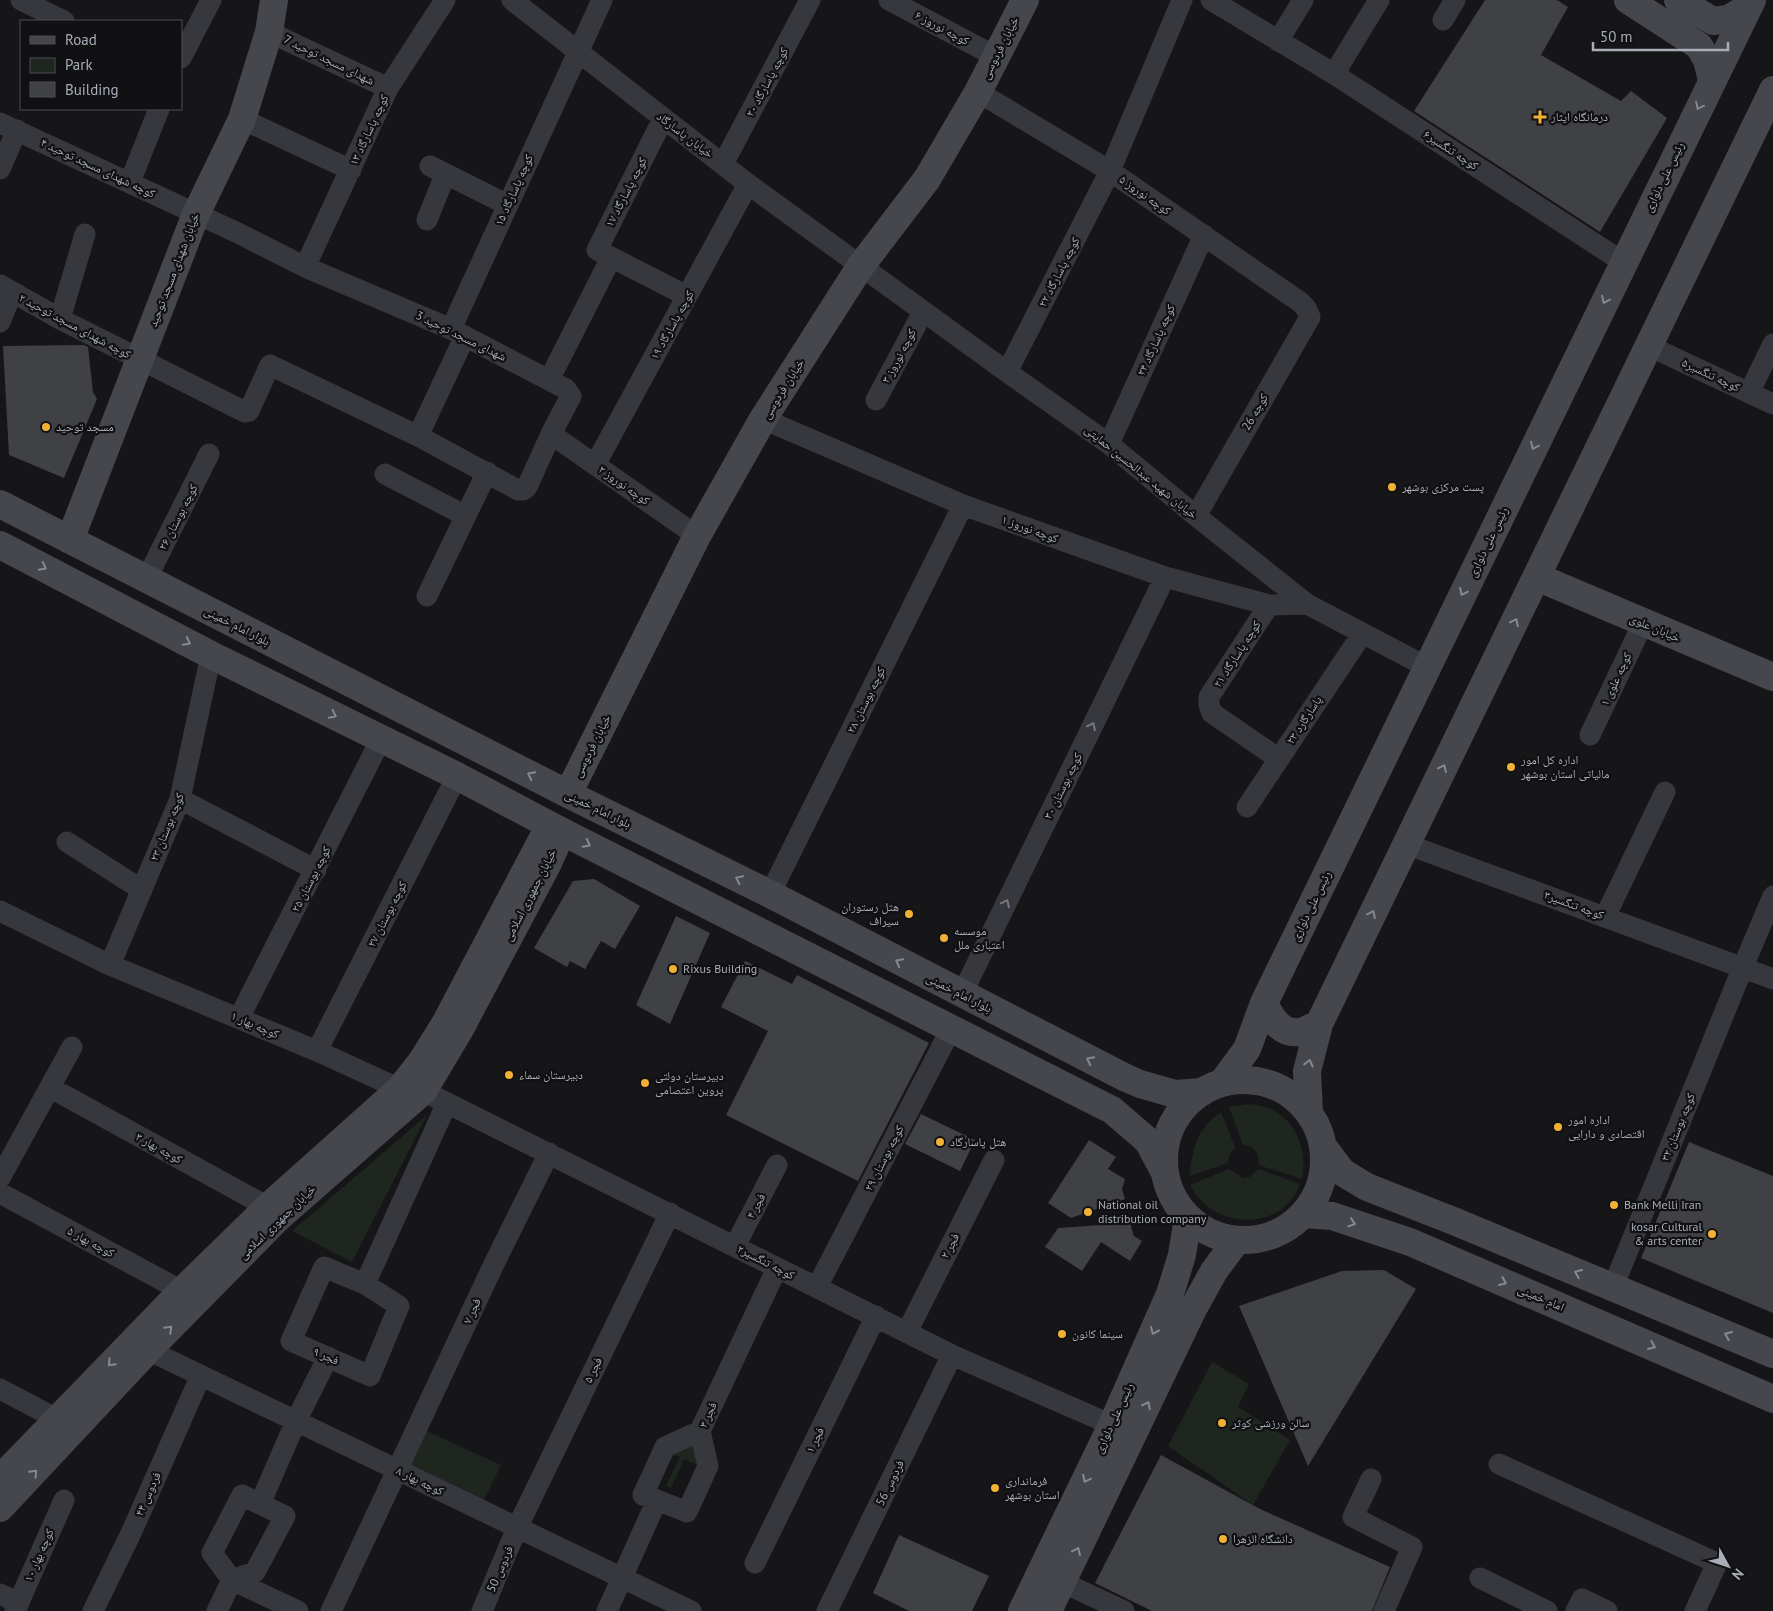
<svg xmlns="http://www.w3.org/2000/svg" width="1773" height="1611" font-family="'PT Sans','Noto Naskh Arabic',sans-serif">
  <rect width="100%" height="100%" fill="#161618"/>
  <path fill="#1e261f" d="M1249,1104C1256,1105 1265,1106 1271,1109C1297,1121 1308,1153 1302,1179L1258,1165C1260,1154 1255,1145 1243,1145L1229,1107Z
    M1221,1112L1235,1147L1229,1155L1228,1163L1189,1176C1194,1146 1195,1131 1221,1112Z
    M427,1115L352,1262L292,1231Z
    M1229,1169L1243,1178L1250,1177L1258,1169L1300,1184C1282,1234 1211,1229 1190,1185Z
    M1212,1362L1249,1384L1238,1407L1290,1440L1253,1505L1168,1446Z
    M422,1429L501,1465L481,1506L404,1470Z
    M692,1444L698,1465L684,1459L671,1488L666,1486L680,1457L668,1453Z"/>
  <path fill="#404145" d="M1485,0H1557L1568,7L1541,55L1621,101L1631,91L1667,118L1600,232L1414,111Z
    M84,345L88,347L93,392L97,399L64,478L9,455L3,346Z
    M594,879L640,906L615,949L601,941L585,969L570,961L567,967L534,948L573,881Z
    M676,916L710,933L670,1024L636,1005Z
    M745,961L792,984L797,975L929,1043L858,1181L726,1115L768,1031L721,1007Z
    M921,1114L975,1140L960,1171L905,1144Z
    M1089,1140L1116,1157L1108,1169L1125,1179L1122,1189L1125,1199L1071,1218L1048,1203Z
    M1689,1142L1773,1176V1313L1641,1258Z
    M1130,1223L1134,1236L1142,1241L1130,1261L1101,1242L1082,1271L1045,1247L1058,1228Z
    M1384,1270L1416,1289L1308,1466L1239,1306L1342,1271Z
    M1161,1455L1260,1509L1390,1567L1372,1611H1152L1095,1583Z
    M899,1535L989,1576L972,1611H909L873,1593Z"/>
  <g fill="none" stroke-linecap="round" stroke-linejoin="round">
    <path stroke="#37383d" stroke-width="21" d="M21,0L64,21
      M512,0L748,184L1007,372L1109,444L1196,516L1307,604L1427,667
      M889,0L995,56
      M1211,0L1334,74L1623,262
      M1443,20L1455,0
      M269,32L388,88
      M1278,41L1303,0
      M181,58L211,0
      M1334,74L1379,0
      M978,92L1110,171L1300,302L1306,308L1310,317L1196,516
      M242,119L351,170
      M663,119L597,250L687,296
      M0,123L238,233L305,267L451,329L566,389L571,396L551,434L527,487L523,490H518L418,436L270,365L249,411L245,412L60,319L0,285
      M723,164L810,0
      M430,166L508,205
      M0,169L17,130
      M130,182L159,109
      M427,220L445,175
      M305,267L388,88L445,0
      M60,319L85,234
      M0,322L12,292
      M451,329L602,0
      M1649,346L1773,404
      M1007,372L1110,171L1182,0
      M549,380L611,258
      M1749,393L1773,344
      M876,400L923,312
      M763,419L963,505L1165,577L1269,605L1307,604
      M551,434L697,536
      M418,436L465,336
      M1109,444L1204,235
      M595,465L748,184
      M385,474L466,516
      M146,580L209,454
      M427,596L487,472
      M1269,605L1209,697V705L1212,713L1279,759
      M1590,735L1643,623
      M180,799L316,870
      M1247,807L1362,634
      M67,842L142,890
      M1406,844L1773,979
      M770,894L963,505
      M0,911L110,965L317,1051L400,1089
      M1605,917L1665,792
      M110,965L180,799L211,655
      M962,994L1165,577
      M239,1018L381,739
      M317,1051L457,776
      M51,1088L268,1207
      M423,1091L952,1355L1112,1425
      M0,1178L72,1047
      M0,1193L182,1291
      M735,1246L777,1165
      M365,1284L399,1306L370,1376L291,1341L324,1267L365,1284L447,1103
      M817,1287L951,1029
      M1613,1287L1743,967L1773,896
      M907,1332L994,1160
      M148,1350L691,1611
      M0,1389L57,1419
      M1499,1464L1717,1563L1695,1611
      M1371,1479L1353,1517L1412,1547L1384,1611
      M657,1500L643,1495L665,1447L700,1431
      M755,1563L876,1316
      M1480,1578L1547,1611
      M232,1580L255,1572L285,1516L260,1504
      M1062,1582L1124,1611
      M0,1594L19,1603
      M15,1611L64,1500
      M93,1611L132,1531L201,1375
      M217,1611L232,1580
      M298,1611L232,1580L212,1553L242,1495L260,1504L296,1421L328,1357
      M331,1611L493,1266L549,1153
      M482,1611L517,1528L670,1213
      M607,1611L657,1500L687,1512L708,1466L700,1431L777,1268
      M827,1611L952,1355
      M1576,1611L1582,1599L1607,1611"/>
    <path stroke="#45474d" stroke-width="28" d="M1628,0L1699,46L1707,60L1712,80
      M1678,0L1713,21L1728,19L1747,8
      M0,504L568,794L770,894L1126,1078L1140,1084L1175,1094L1202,1092
      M70,540L196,214L242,119L269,32L274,0
      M0,545L211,655L457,776L557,829L1098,1103L1112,1110L1148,1141L1165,1173
      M1537,577L1773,677
      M568,794L697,536L763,419L860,267L927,179L978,92L1025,0
      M1264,1003C1271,1018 1281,1035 1300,1032C1306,1031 1313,1026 1319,1024
      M1164 1160a80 80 0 1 1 160 0a80 80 0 1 1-160 0Z
      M1223,1082L1247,1049L1264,1003L1752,0
      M1309,1112L1307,1071L1319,1024L1773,90
      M1324,1148L1342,1172L1367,1187L1456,1222L1773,1354
      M1304,1214L1332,1216L1410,1242L1773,1399
      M0,1479L182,1291L268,1207L400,1089L422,1061L445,1024L544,836L557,829V843L547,865L460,1029L423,1091L279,1217L148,1350L0,1508
      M1022,1611L1112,1425L1170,1294L1182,1255L1188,1218
      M1048,1611L1193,1309L1214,1271L1237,1240"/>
  </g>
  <defs><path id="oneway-chevron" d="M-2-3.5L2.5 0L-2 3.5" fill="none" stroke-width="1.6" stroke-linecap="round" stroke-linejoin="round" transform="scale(1.25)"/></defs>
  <g stroke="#858993">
    <use href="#oneway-chevron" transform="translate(1699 106) rotate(116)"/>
    <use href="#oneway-chevron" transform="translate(1605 300) rotate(116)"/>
    <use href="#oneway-chevron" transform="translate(1534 446) rotate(116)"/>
    <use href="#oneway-chevron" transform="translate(43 567) rotate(27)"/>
    <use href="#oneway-chevron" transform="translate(1463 592) rotate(116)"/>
    <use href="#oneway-chevron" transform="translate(1515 622) rotate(-64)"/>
    <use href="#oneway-chevron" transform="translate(187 642) rotate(27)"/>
    <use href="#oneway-chevron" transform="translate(333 715) rotate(26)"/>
    <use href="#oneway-chevron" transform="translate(1443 768) rotate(-64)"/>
    <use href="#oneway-chevron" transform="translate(531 775) rotate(-153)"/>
    <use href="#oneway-chevron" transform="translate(587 844) rotate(27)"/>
    <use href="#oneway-chevron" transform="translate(739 879) rotate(-154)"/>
    <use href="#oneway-chevron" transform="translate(1372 914) rotate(-64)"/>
    <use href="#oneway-chevron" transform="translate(899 962) rotate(-152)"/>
    <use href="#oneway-chevron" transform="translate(1090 1060) rotate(-153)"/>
    <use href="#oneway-chevron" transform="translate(1309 1063) rotate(-76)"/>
    <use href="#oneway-chevron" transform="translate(1352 1223) rotate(18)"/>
    <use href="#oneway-chevron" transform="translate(1578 1273) rotate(-157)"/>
    <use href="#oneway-chevron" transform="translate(1503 1282) rotate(23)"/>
    <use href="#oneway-chevron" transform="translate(169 1329) rotate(-45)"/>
    <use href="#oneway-chevron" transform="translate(1154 1331) rotate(114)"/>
    <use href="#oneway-chevron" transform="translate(1728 1335) rotate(-157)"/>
    <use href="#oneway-chevron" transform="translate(1652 1346) rotate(23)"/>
    <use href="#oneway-chevron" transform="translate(111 1363) rotate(134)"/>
    <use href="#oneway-chevron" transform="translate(1147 1405) rotate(-64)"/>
    <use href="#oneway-chevron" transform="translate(34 1473) rotate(-47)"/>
    <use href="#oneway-chevron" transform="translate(1086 1479) rotate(116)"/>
    <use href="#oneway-chevron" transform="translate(1077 1551) rotate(-65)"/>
  </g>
  <g stroke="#757881">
    <use href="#oneway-chevron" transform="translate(1092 726) rotate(-64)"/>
    <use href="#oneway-chevron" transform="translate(1006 903) rotate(-64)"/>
  </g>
  <g fill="#f2b134" stroke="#111113" stroke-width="2">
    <path d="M1537.5 109.5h5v5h5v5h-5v5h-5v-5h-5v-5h5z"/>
    <circle cx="46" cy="427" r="5"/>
    <circle cx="1392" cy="487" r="5"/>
    <circle cx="1511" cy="767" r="5"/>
    <circle cx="909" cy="914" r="5"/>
    <circle cx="944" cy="938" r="5"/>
    <circle cx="673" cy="969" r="5"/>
    <circle cx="509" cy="1075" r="5"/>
    <circle cx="645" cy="1083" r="5"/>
    <circle cx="1558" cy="1127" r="5"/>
    <circle cx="940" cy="1142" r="5"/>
    <circle cx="1614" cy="1205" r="5"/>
    <circle cx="1088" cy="1212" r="5"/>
    <circle cx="1712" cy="1234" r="5"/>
    <circle cx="1062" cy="1334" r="5"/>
    <circle cx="1222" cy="1423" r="5"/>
    <circle cx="995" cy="1488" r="5"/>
    <circle cx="1223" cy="1539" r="5"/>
  </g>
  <g text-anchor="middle" stroke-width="4.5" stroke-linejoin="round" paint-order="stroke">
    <g font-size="12" fill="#a8adb8" stroke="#111113">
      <text transform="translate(942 28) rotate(28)" y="4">کوچه نوروز ۶</text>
      <text transform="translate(1000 48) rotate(-63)" y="4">خیابان فردوسی</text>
      <text transform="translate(329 60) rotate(26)" y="4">شهدای مسجد توحید 7</text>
      <text transform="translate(767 82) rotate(-62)" y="4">کوچه پاسارگاد ۲۰</text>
      <text transform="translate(369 130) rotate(-65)" y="4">کوچه پاسارگاد ۱۳</text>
      <text transform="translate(685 135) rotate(37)" y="4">خیابان پاسارگاد</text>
      <text transform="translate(1451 150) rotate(33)" y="4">کوچه تنگسیر۶</text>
      <text transform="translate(98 168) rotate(25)" y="4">کوچه شهدای مسجد توحید ۴</text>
      <text transform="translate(1664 177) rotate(-64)" y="4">رئیس علی دلواری</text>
      <text transform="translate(514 190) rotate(-66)" y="4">کوچه پاسارگاد ۱۵</text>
      <text transform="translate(626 192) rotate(-63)" y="4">کوچه پاسارگاد ۱۷</text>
      <text transform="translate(1145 195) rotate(35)" y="4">کوچه نوروز ۵</text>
      <text transform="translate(174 270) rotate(-69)" y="4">خیابان شهدای مسجد توحید</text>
      <text transform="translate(1059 272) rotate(-63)" y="4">کوچه پاسارگاد ۲۲</text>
      <text transform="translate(672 325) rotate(-61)" y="4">کوچه پاسارگاد ۱۹</text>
      <text transform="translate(75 326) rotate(28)" y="4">کوچه شهدای مسجد توحید ۲</text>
      <text transform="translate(461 336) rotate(26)" y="4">شهدای مسجد توحید 3</text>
      <text transform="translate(1156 340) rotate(-66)" y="4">کوچه پاسارگاد ۲۴</text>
      <text transform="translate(899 356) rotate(-62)" y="4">کوچه نوروز ۳</text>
      <text transform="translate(1711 375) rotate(25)" y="4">کوچه تنگسیر۵</text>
      <text transform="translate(783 389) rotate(-58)" y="4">خیابان فردوسی</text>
      <text transform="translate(1255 412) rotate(-60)" y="4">کوچه 26</text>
      <text transform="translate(1141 472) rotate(39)" y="4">خیابان شهید عبدالحسین حمایتی</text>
      <text transform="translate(624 485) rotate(35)" y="4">کوچه نوروز ۲</text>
      <text transform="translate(178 517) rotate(-63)" y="4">کوچه بوستان ۲۶</text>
      <text transform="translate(1030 529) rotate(20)" y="4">کوچه نوروز ۱</text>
      <text transform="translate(1488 542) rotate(-64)" y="4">رئیس علی دلواری</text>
      <text transform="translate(237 626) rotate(27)" y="4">بلوار امام خمینی</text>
      <text transform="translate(1655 628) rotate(23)" y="4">خیابان علوی</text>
      <text transform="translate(1237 654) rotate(-57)" y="4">کوچه پاسارگاد ۲۱</text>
      <text transform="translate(1616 679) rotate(-65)" y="4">کوچه علوی ۱</text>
      <text transform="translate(866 700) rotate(-64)" y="4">کوچه بوستان ۲۸</text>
      <text transform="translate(1304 720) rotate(-57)" y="4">پاسارگارد ۲۳</text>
      <text transform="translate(592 746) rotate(-63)" y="4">خیابان فردوسی</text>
      <text transform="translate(1063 786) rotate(-64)" y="4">کوچه بوستان ۳۰</text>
      <text transform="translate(598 809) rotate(26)" y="4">بلوار امام خمینی</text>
      <text transform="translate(167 827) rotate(-68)" y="4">کوچه بوستان ۲۳</text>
      <text transform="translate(311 879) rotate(-63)" y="4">کوچه بوستان ۲۵</text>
      <text transform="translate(530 895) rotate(-63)" y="4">خیابان جمهوری اسلامی</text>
      <text transform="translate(1574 905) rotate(20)" y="4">کوچه تنگسیر۳</text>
      <text transform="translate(1311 906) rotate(-64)" y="4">رئیس علی دلواری</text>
      <text transform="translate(387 914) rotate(-63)" y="4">کوچه بوستان ۲۷</text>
      <text transform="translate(959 993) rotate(27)" y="4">بلوار امام خمینی</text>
      <text transform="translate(255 1025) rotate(23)" y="4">کوچه بهار ۱</text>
      <text transform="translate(1678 1127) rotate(-68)" y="4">کوچه بوستان ۳۲</text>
      <text transform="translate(159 1148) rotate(29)" y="4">کوچه بهار ۳</text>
      <text transform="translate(884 1158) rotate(-63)" y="4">کوچه بوستان ۲۹</text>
      <text transform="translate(756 1206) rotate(-62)" y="4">فجر ۴</text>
      <text transform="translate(277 1222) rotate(-44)" y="4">خیابان جمهوری اسلامی</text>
      <text transform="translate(91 1242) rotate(28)" y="4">کوچه بهار ۵</text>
      <text transform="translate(950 1246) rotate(-63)" y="4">فجر ۲</text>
      <text transform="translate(766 1262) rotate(27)" y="4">کوچه تنگسیر۲</text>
      <text transform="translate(1541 1298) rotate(23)" y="4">امام خمینی</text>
      <text transform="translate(472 1311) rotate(-65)" y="4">فجر ۷</text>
      <text transform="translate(326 1356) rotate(23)" y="4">فجر ۹</text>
      <text transform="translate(593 1370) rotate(-64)" y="4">فجر ۵</text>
      <text transform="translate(708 1415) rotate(-67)" y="4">فجر ۳</text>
      <text transform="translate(1114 1418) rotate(-65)" y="4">رئیس علی دلواری</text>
      <text transform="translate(815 1440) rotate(-64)" y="4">فجر ۱</text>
      <text transform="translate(420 1481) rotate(26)" y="4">کوچه بهار ۸</text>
      <text transform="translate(890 1483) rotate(-64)" y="4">فردوس 56</text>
      <text transform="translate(148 1494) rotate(-66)" y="4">فردوس ۴۴</text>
      <text transform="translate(39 1555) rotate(-66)" y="4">کوچه بهار ۱۰</text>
      <text transform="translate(500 1569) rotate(-67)" y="4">فردوس 50</text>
    </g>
    <g font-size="12" fill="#a8adb8" stroke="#111113" text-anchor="start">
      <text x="1551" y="121">درمانگاه ایثار</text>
      <text x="56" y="431">مسجد توحید</text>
      <text x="1402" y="491">پست مرکزی بوشهر</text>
      <text x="1521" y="764">اداره کل امور<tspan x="1521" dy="14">مالیاتی استان بوشهر</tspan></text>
      <text x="899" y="911" text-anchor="end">هتل رستوران<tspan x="899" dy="14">سیراف</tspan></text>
      <text x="954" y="935">موسسه<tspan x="954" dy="14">اعتباری ملل</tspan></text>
      <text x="683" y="973">Rixus Building</text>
      <text x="519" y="1079">دبیرستان سماء</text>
      <text x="655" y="1080">دبیرستان دولتی<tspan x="655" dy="14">پروین اعتصامی</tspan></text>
      <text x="1568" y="1124">اداره امور<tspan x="1568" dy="14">اقتصادی و دارایی</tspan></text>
      <text x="950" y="1146">هتل پاسارگاد</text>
      <text x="1098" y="1209">National oil<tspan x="1098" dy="14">distribution company</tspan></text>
      <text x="1624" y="1209">Bank Melli Iran</text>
      <text x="1702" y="1231" text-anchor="end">kosar Cultural<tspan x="1702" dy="14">&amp; arts center</tspan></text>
      <text x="1072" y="1338">سینما کانون</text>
      <text x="1232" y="1427">سالن ورزشی کوثر</text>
      <text x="1005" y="1485">فرمانداری<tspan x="1005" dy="14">استان بوشهر</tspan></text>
      <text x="1233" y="1543">دانشگاه الزهرا</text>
    </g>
  </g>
  <rect x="20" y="20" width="162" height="90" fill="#111113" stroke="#4d4f55"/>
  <rect x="30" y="36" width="25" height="8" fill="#45474d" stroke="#4d4f55"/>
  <text x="65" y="45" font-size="15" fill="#a8adb8">Road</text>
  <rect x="30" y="58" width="25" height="15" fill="#1e261f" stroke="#4d4f55"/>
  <text x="65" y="70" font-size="15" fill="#a8adb8">Park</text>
  <rect x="30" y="82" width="25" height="15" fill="#404145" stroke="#4d4f55"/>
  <text x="65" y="95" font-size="15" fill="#a8adb8">Building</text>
  <g transform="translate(1728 1566) rotate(130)" stroke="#111113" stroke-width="4" paint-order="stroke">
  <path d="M0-4L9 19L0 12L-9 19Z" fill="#a8adb8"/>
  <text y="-8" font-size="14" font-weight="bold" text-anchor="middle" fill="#a8adb8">N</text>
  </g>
  <path d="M1593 42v8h135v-8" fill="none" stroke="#a8adb8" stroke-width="2.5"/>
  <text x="1600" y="42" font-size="15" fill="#a8adb8" stroke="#111113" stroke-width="4" paint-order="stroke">50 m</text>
</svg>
